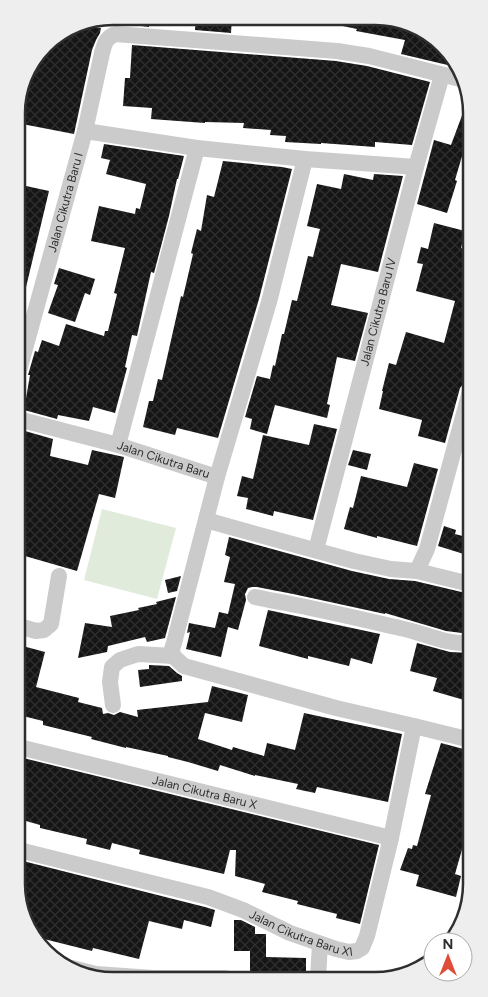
<svg xmlns="http://www.w3.org/2000/svg" width="488" height="997" font-family="Figtree,sans-serif">
  <defs>
    <pattern id="building-cross-hatch" width="8" height="8" patternUnits="userSpaceOnUse" patternTransform="scale(1.25)"><rect width="8" height="8" fill="#151515"/><path d="M0 0l8 8M0 8l8-8" fill="none" stroke="#2f2f2f"/></pattern>
  </defs>
  <rect width="100%" height="100%" fill="#fff"/>
  <path fill="#e1ebdc" d="M102,509L176,528L157,599L84,580Z"/>
  <path fill="url(#building-cross-hatch)" d="M134,16H149V27L133,25Z
    M196,17H232L231,33L195,30Z
    M333,18H394L439,40L456,67L401,54L405,40L356,31L357,29L333,24Z
    M86,26L101,28L100,33L96,40L92,50L74,134L17,123V100L49,40Z
    M132,45L336,61L367,66L430,82L412,145L375,142V147L321,143V144L285,142L286,136L270,135L271,130L243,128L244,123L205,122V123L151,119L152,108L123,106L125,78H130Z
    M467,102H468L469,147L465,146L455,180L457,181L447,213L417,204L434,140L451,145Z
    M104,144L184,156L178,179H177L169,216L154,273L151,272L137,336L132,335L125,367L127,368L115,413L93,407L89,421L58,415L57,419L24,410L30,375H28L35,351L38,352L42,340L59,346L66,324L104,336L105,331H108L117,294L114,293L125,248L91,241L99,206L135,214L136,208L140,209L146,184L106,174L110,160L101,158Z
    M223,161L282,167L292,169L259,299L218,438L177,428L175,435L143,427L149,401H153L158,379L162,380L181,296L183,297L193,254L191,253L197,229L201,231L207,195L214,197Z
    M344,174L373,180L374,174L403,176L378,272L341,264L331,305L368,313L355,361L337,357L327,404L330,405L327,418L275,405L267,434L250,429L252,419L245,417L257,376L270,379L273,365L275,366L282,334H284L292,300L297,301L308,256L313,257L320,229L307,226L317,184L341,189Z
    M17,184L49,191L22,304L18,303Z
    M434,223L465,231L461,248L469,250L470,381L463,384L460,388L445,443L418,436L422,420L379,409L383,391H382L389,363L396,365L406,332L444,343L455,301L416,291L423,264L417,263L421,247L428,249Z
    M59,268L95,279L90,295L85,293L75,322L48,313L58,285L54,284Z
    M314,424L337,429L313,520L274,511L273,516L246,509L248,498L237,496L242,476L253,479L263,435L309,445Z
    M18,429L53,439L50,456L88,465L92,450L124,457L115,498L99,494L77,571L18,554Z
    M353,450L371,454L367,470L348,465Z
    M414,463L438,469L417,546L377,536V538L344,529L350,507L353,508L361,476L407,487Z
    M444,526L456,530L455,534L470,538V544L467,555L438,546Z
    M229,537L352,571L389,579L415,581L470,594L471,633H462L446,631L385,613V614L293,594L257,587H252L248,588L245,594L246,600L238,630L228,627L221,657L186,649L190,632L187,633L189,623L215,628L219,612L228,614L235,584L224,582L230,557L225,555Z
    M181,576L177,591L168,593L165,580Z
    M176,597L165,638L147,642L145,637L108,646L107,652L78,658L85,623L112,627L110,616L139,610L138,608L157,604L156,602Z
    M268,610L380,634L372,664L351,658L349,666L308,656V659L259,646Z
    M417,643L450,652L471,653V702L433,691L437,678L410,671Z
    M19,645L45,652L36,687L79,698L78,702L102,708L103,714L108,713L114,715L120,712L138,717L137,710L208,702L212,686L248,695L242,722L205,713L198,739L232,750L233,747L264,756L267,743L295,750L304,713L402,734L388,802L317,787L315,793L296,789L298,784L255,775V776L220,765L218,771L188,762L168,757V756L126,747V748L91,739L92,737L43,725V721L19,715Z
    M149,665L169,666L177,673L182,676V681L140,687L138,670L149,669Z
    M441,743L471,751V818L455,874L461,876L456,897L416,886L419,875L400,870L408,848L412,849L413,845L417,846L431,795L425,794Z
    M19,757L379,845L360,924L336,918L337,914L297,904L298,901L262,892L265,884L235,876L236,850H230L224,874L139,854L140,850L112,843L110,850L86,844L87,839L40,828V825L19,819Z
    M19,860L205,907L215,910L211,927L184,920L182,929L149,921L139,959L93,948L92,951L36,937L20,910Z
    M234,920H241L255,927V934H266V957L306,958V978H250V951H234Z"/>
  <g fill="none" stroke-linecap="round" stroke-linejoin="round">
    <g stroke="#cbcbcb" stroke-width="16">
      <path d="M85,131L197,148L305,159L416,167"/>
      <path id="s1" d="M18,374L85,131L102,53C105,43 105,39 115,34L337,51L369,56L464,80"/>
      <path id="s2" d="M18,419L118,445L217,477"/>
      <path d="M118,445L197,148"/>
      <path d="M206,520L227,526L354,561L391,569L417,571L470,584"/>
      <path id="s3" d="M316,550L416,167L442,75"/>
      <path d="M417,571L427,549L470,391"/>
      <path d="M255,597C268,600 282,602 296,605C331,612 365,620 400,628C425,633 445,645 471,643"/>
      <path d="M19,626L36,631L44,630L51,624L59,576"/>
      <path d="M173,656L172,649L174,643L217,477L269,302L305,159"/>
      <path d="M173,656L184,666L336,708L414,726L471,740"/>
      <path d="M113,705L110,682L112,667L120,660L138,654L173,656"/>
      <path id="s4" d="M19,747L391,838"/>
      <path id="s5" d="M19,850L208,897L243,910L290,933L336,949L349,952L357,951L362,948L367,936L391,838L414,726"/>
      <path d="M72,968L96,974L153,978H225"/>
      <path d="M318,978L320,944"/>
    </g>
  </g>
  <g text-anchor="middle" stroke-width="5" stroke-linejoin="round" paint-order="stroke">
    <g font-size="12" fill="#2e2e2e" stroke="#fff">
      <text dy="4" stroke="none"><textPath href="#s1" startOffset="178">Jalan Cikutra Baru I</textPath></text>
      <text dy="4" stroke="none"><textPath href="#s3" startOffset="246">Jalan Cikutra Baru IV</textPath></text>
      <text dy="4" stroke="none"><textPath href="#s2" startOffset="151">Jalan Cikutra Baru</textPath></text>
      <text dy="4" stroke="none"><textPath href="#s4" startOffset="191">Jalan Cikutra Baru X</textPath></text>
      <text dy="4" stroke="none"><textPath href="#s5" startOffset="295">Jalan Cikutra Baru XI</textPath></text>
    </g>
  </g>
  <path d="M0 0H488V997H0ZM113 25H375A88 88 0 0 1 463 113V884A88 88 0 0 1 375 972H113A88 88 0 0 1 25 884V113A88 88 0 0 1 113 25Z" fill="#eee" fill-rule="evenodd"/>
  <path fill="none" stroke="#2e2e2e" stroke-width="2.5" d="M113 25H375A88 88 0 0 1 463 113V884A88 88 0 0 1 375 972H113A88 88 0 0 1 25 884V113A88 88 0 0 1 113 25Z"/>
  <g transform="translate(448 957)"><circle r="24" fill="#ffffff" stroke="#ababab"/>
  <path d="M0-4L9 19L0 12L-9 19Z" fill="#dd4d38"/>
  <text y="-8" font-size="14" font-weight="bold" text-anchor="middle" fill="#2e2e2e">N</text>
  </g>
</svg>
